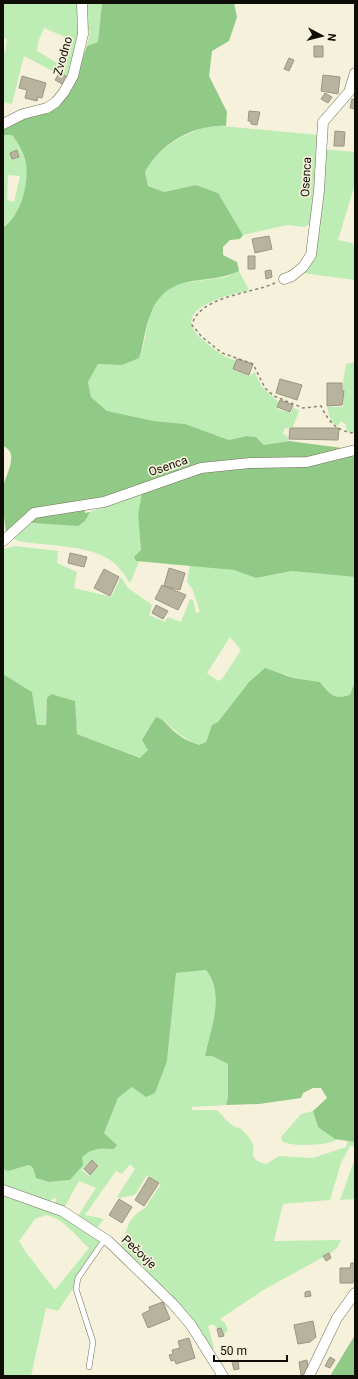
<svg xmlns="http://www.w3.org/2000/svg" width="358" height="1379" font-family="Roboto,sans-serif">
  <rect width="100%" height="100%" fill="#f5f1da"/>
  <path fill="#bdedb5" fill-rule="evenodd" d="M3,3H79L80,32L68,79L24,56L12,104L3,102V52H5L7,39L3,38ZM44,28L70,39L61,65L37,51L38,42Z
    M83,3H102L98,42L87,46L90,31L85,28Z
    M211,125L319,135L314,221L305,227L287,225L243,235L218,193L196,185L164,192L148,186L145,172C159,146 184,134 211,125Z
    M3,135H12C18,142 24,153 26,163C30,184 21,215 3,228ZM8,175L20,176L14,202L7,200Z
    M322,149L355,152V184L338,240L355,244V280L302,273L304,271Z
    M239,271L249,290C227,296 166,309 203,340C213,349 224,358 237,361L233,370L251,376L254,371L262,387L279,402L277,409L291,413L293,407L299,411L293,427L284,429L283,434L287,436L289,441L264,445L256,437L247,436L229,440L185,424L154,421L106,411L91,397L88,382L98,364L122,365L143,347L150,314L161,295L177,284L226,277Z
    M355,362V433L346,431V424L340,421L338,426L331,422L327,407H343V383L346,364Z
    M142,492L138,515L141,551L136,561L139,562L130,583C124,574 119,566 110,560C89,546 56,546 32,543C26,542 17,542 12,537L23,524L85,521L90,512Z
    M16,546L58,551L57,563L77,572L74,588L111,597L121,577L128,588L152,605L149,615L165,622L168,617L181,622L190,599L193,600L196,613L200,612L193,590L187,582L190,565L234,570L257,578L292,571L355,577V681L350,695C332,700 330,694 320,682L293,678L285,674L249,682L208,735L206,742L199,745C184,739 175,732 164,720L148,750L141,758L77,734L74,701L51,694L47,698L46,725H37L32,692L3,674V549ZM230,637L241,650L222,679L218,681L207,673Z
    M206,970C224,996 212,1027 205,1056H212L228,1064V1097L226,1105L192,1107V1110H217C223,1116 231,1128 240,1128C244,1132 248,1136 251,1140C258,1153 245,1158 266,1164L279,1156L313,1158L346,1147L348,1141L355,1142V1147L350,1146L341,1163L330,1200L283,1204L274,1241L341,1240L337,1248L329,1254L265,1289L220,1319L225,1323L228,1330L222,1337L214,1324L208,1326L214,1348L209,1349L168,1290L152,1279L121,1248V1244L130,1221L137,1213L145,1208L161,1184L147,1175L135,1195L119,1198L117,1197L135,1169L130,1164L122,1174L116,1171L85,1215L104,1219L96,1229L78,1216L96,1188L79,1181L64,1208L54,1204L57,1199L54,1198L49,1202L3,1188V1169L8,1171L29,1165L33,1168L36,1178L49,1182L70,1180L82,1165V1157L89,1150L117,1145L104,1133L118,1098L132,1087L146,1097L167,1061L176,973ZM92,1160L99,1166L89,1176L82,1170Z
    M313,1111L318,1127L338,1139C330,1146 290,1147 282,1141L281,1137L301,1114Z
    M355,1158V1199L340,1200Z
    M3,1193L44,1206L101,1240L74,1287L58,1311L46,1308L31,1376H3ZM46,1215C63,1218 76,1236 89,1248L55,1290L25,1251L19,1241L35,1219Z"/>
  <path fill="#90ca86" d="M102,3H234L237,17L229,41L212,51L209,76L227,112L226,126C194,124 160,144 145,172L148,186L164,192L196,185L218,193L243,235L240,239L230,240L223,247V255L237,262L239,271C204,287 169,270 151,313C145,327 144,343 139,358L122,365L98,364L88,382L91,397L107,411L154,421L185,424L229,440L247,436L256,437L264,445L289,441L350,449L355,452V577L292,571L256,578L234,570L136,561L134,557L141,550L138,515L142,492L84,508L85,513L90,512L85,521L78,526L17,522L6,532C4,517 2,503 3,488C4,477 21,453 3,446V228C21,215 29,184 26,163C24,153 18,142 12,135H3V126L24,115L50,111L60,106L67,96L73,83L80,57H83L87,46L98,42Z
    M265,668L293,678L320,682C330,694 332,700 350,695L355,681V1142L335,1139L318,1127L313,1111L327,1098L321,1088H313L303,1093L301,1098L259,1104L226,1105L228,1097V1064L212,1056H205C211,1028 225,995 206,970L176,973L167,1061L155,1093L146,1097L132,1087L118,1098L104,1133L117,1145L114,1149C101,1148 92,1148 82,1157L83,1165L70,1180L49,1182L36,1178L33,1168L29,1165L8,1171L3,1169V674L32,692L37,725H46L47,698L51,694L75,701L77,734L140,758L148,750L142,740L156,717C166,720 168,727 176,733C183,739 191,742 199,745L206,742L212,725L218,722L249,682Z
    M355,1335V1376H330Z"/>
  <path fill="#b7b39d" stroke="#9a9681" d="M314,46H323V57H314Z
    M289,58L294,60L289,71L284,69Z
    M59,73L68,77L64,85L55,80Z
    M323,75L340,77L338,94L321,91Z
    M22,76L46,83L42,98L38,97L37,101L25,98L27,90L19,88Z
    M325,93L332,97L328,103L321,99Z
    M352,99L355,100V109L350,108Z
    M249,111L260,112L257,125L251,124V121H248Z
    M335,131L345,132L344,146H334Z
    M17,150L19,157L12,159L10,153Z
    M269,236L272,249L255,253L252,239Z
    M248,256H255V269H248Z
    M271,270L272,277L266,279L265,271Z
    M237,359L253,364L249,375L233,369Z
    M280,379L302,385L297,400L276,393Z
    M327,383H342V391H344L342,405L327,406Z
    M280,400L293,405L290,412L277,407Z
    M290,428H339L338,440L289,439Z
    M70,553L87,557L84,567L68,563Z
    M169,568L185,573L180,590L164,586Z
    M104,569L119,577L110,596L94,588Z
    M162,585L186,595L178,610L155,599Z
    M156,605L168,611L163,619L152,613Z
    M92,1160L98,1166L90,1175L84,1169Z
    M149,1177L159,1183L144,1206L135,1200Z
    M119,1199L132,1207L122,1223L109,1215Z
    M329,1253L331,1258L326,1261L323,1256Z
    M351,1263H355V1281H353V1283H340V1268H350Z
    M310,1291L311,1296L305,1297V1292Z
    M163,1302L170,1319L148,1328L142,1314L150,1310L149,1307Z
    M313,1321L316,1337L310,1342L298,1344L294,1325Z
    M221,1328L224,1336L219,1337L217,1329Z
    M189,1338L195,1358L176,1364L175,1360L171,1361L169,1355L173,1354L172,1350L180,1348L178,1341Z
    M330,1357L335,1360L330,1368L325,1366Z
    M238,1360L239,1369L234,1370L232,1362Z
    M307,1360L309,1374L301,1375L299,1362Z"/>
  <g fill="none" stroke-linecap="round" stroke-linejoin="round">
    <defs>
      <path id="service" d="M89,1367L93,1342L76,1289L78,1278L105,1239"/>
      <path id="minor" d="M3,124L23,114L47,108L56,102L64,92L73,76L83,34L82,3
        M284,279L292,276L303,267L311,255L319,191L323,122L349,92L355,73
        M3,541L34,513L104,502L201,468L250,463L307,462L355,450
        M3,1190L62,1211L108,1241L173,1304L191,1325L223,1376
        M309,1376L337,1318L355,1293"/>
    </defs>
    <use href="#service" stroke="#736f5b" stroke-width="6"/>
    <use href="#minor" stroke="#736f5b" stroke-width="11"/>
    <path stroke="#868475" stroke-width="1.5" stroke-dasharray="3 3" stroke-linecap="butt" d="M275,283C251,294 199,296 192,325L202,337L222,353L253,364L265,388L274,396L303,408L321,406C328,421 337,432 355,433"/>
    <use href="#service" stroke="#fff" stroke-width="5"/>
    <use href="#minor" stroke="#fff" stroke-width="10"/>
  </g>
  <g text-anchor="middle" stroke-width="3.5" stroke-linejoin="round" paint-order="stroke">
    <g font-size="12" fill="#0e0d06" stroke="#f5f1da">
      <text transform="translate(63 56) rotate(-74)" y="4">Zvodno</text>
      <text transform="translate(306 177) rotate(-87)" y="4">Osenca</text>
      <text transform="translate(168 466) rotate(-19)" y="4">Osenca</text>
      <text transform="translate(139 1252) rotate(43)" y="4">Pečovje</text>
    </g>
  </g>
  <rect width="358" height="1379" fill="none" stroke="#0e0d06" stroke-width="8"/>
  <g transform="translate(322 36) rotate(97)" stroke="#f5f1da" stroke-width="3" paint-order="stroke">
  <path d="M0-3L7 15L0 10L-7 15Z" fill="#0e0d06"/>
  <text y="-6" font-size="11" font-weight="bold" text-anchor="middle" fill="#0e0d06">N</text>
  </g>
  <path d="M214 1355v6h73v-6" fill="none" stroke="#0e0d06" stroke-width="2"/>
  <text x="220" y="1355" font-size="12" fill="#0e0d06" stroke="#f5f1da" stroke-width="3" paint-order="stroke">50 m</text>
</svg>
